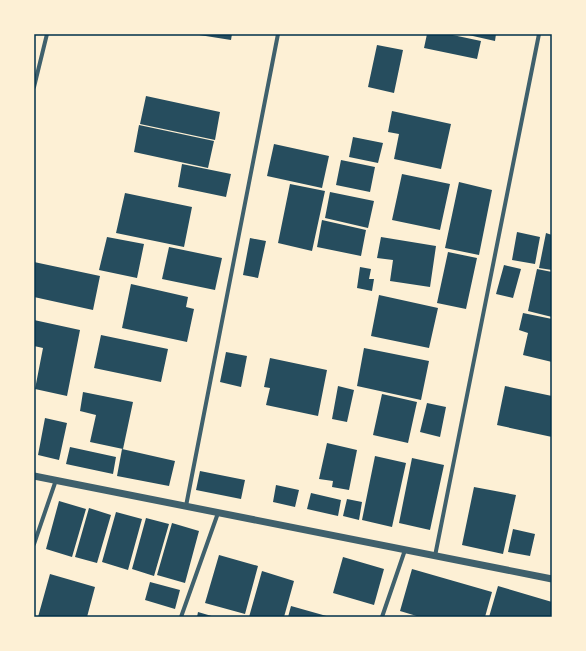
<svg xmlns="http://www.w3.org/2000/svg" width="586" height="651" font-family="Bitter,serif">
  <rect width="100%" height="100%" fill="#fdf0d5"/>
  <path fill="#264d5e" d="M193,34H232L231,40Z
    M427,34H448L481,41L477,59L424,48Z
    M464,34H496L495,41Z
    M377,45L403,50L394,93L368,87Z
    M146,96L220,112L215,140L140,124Z
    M392,111L451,124L441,169L394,159L399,134L388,132Z
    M139,125L214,141L208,168L134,152Z
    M353,137L383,143L378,163L349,157Z
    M274,144L329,156L322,188L267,176Z
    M341,160L375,167L370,192L336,185Z
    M182,164L231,174L226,197L178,187Z
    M402,174L450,184L440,230L392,220Z
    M459,182L492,190L479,255L445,248Z
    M290,184L325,191L312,251L278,243Z
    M330,192L374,201L368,228L325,218Z
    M125,193L192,207L184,247L116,233Z
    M322,220L366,230L361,256L317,247Z
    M517,232L540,237L535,264L512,260Z
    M546,233L552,235V270L539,268Z
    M107,237L144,244L137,278L99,270Z
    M381,237L436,246L430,287L390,281L393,260L377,258Z
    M250,238L266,241L258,278L243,275Z
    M169,247L222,258L215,290L162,279Z
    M448,252L477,258L466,309L437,303Z
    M34,262L100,276L93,310L34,297Z
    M504,265L521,269L513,298L496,294Z
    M360,267L371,269L369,279H374L372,291L357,288Z
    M537,269L552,272V317L528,311Z
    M131,284L188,297L186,307L194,309L187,342L122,328Z
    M379,295L438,308L429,348L371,336Z
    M523,313L552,319V362L523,355L528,333L519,330Z
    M34,320L80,330L67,396L35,389L43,348L34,346Z
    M101,335L168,349L161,382L94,368Z
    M364,348L429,361L421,400L357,386Z
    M226,352L247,356L241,387L220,382Z
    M270,358L327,370L318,416L266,405L270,388L264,387Z
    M338,386L354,390L347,422L332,419Z
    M505,386L552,396V437L497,425Z
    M83,392L133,402L123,449L90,442L96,415L80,411Z
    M382,394L417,402L408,443L373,435Z
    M427,403L446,407L440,437L420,432Z
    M45,418L67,423L59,460L38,455Z
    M327,443L357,450L349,490L332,487L333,481L319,479Z
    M70,447L116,457L113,474L66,464Z
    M122,449L175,461L169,486L117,476Z
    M375,456L406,463L392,527L362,520Z
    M412,458L444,465L430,530L399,523Z
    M200,471L245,480L241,499L196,490Z
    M276,485L299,490L295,507L273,502Z
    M474,487L516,495L503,554L462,545Z
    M311,493L341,500L338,516L307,509Z
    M347,499L362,502L359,520L343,516Z
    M59,501L86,509L72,557L46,549Z
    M89,508L111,515L97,563L75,557Z
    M116,512L142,519L128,570L102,562Z
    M146,518L169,524L154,576L132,569Z
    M172,523L199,531L185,583L157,575Z
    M513,529L535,534L530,556L508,552Z
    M219,555L258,566L245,614L205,603Z
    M343,557L384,569L374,605L333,593Z
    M412,569L492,592L485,617H420L400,611Z
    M262,571L294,581L284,617H249Z
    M50,574L95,587L87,617H38Z
    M150,582L180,590L175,609L145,600Z
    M498,586L552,602V617H489Z
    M291,606L330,617H288Z
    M198,612L215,617H197Z"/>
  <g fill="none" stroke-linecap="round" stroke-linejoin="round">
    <path stroke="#3f606c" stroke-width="4" d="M34,87L47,34
      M186,506L278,34
      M34,544L56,480
      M435,556L539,34
      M181,617L218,513
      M382,617L405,550"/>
    <path stroke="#3f606c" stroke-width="7" d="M34,476L552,579"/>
  </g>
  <rect width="586" height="651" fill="none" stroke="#fdf0d5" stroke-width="70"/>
  <rect x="35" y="35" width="516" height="581" fill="none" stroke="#003049" stroke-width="1.5"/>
</svg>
